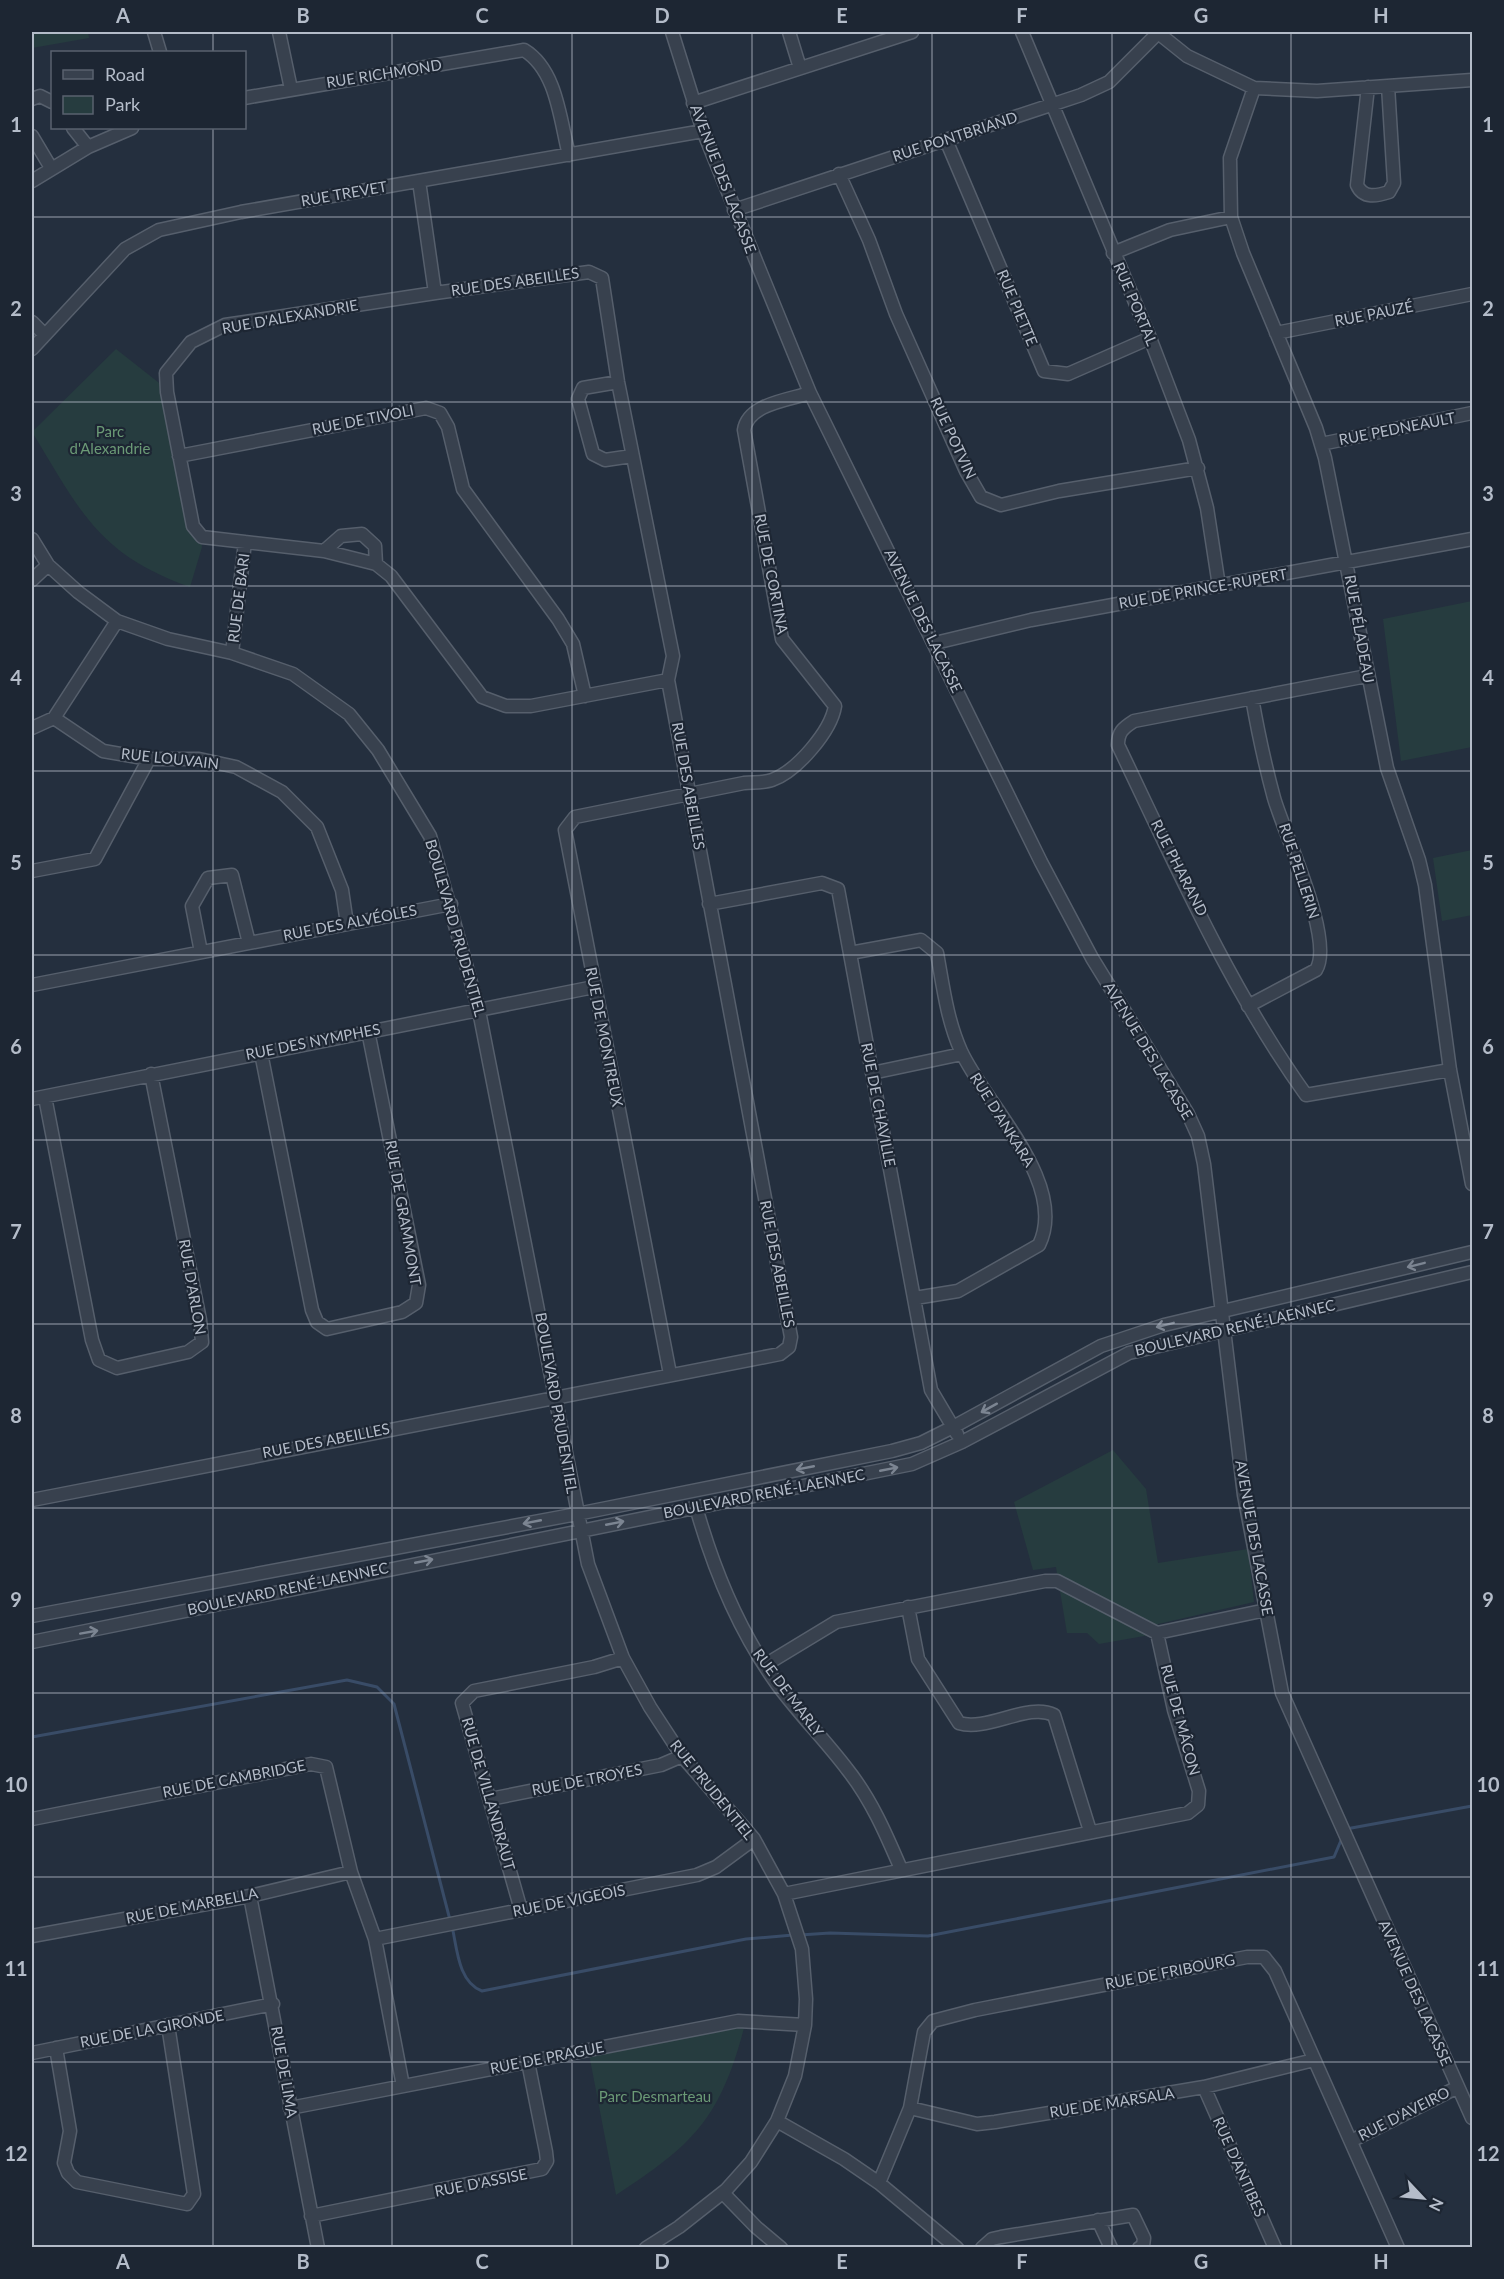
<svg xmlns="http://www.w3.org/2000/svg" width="1504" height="2279" font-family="Lato,sans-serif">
  <rect width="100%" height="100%" fill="#242f3e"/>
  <path fill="#263c3f" d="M32,32H88L89,38L32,48Z
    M116,349L163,386L201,540L202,547L190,587C97,554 80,510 32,432Z
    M1472,601V747L1401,761L1383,619Z
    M1472,850V915L1442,921L1433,858Z
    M1113,1450L1146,1489L1158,1563L1248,1549L1254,1602L1158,1624L1150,1635L1099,1644L1087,1633H1067L1056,1567L1033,1570L1014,1502Z
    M744,2028C720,2119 693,2145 616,2195L589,2054L706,2031Z"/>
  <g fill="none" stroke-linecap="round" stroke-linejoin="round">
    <path stroke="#394c67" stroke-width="3" d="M32,1737L347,1680L377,1687L394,1704L450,1920
      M1346,1829L1472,1806
      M452,1926C457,1948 458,1982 482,1991L746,1939L793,1935
      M800,1935L830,1933L928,1936L1334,1857L1342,1838"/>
    <defs>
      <path id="minor" d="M154,32L160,52
        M279,32L291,89
        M672,32L703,131L810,393L1041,862L1092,958L1188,1114L1198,1136L1204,1164L1244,1495L1282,1693L1472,2118
        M789,32L800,68
        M1022,32L1150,338L1189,440L1207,508L1219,586
        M1157,32L1187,56L1254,88L1317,91L1472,80
        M1368,87L1357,185C1363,199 1377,196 1389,192L1394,183L1388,86
        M1254,88L1230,158L1231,217L1243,253L1316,428L1325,458L1387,768L1419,860L1425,885L1450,1070L1472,1184
        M244,98L524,50C557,70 560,120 569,155
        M32,99L40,96L52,102
        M693,103L912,32
        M73,128L88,147
        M32,136L51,168
        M946,140L1044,371L1068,374L1150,338
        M839,174L869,240L896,314L966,471L981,497L1001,505L1059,491L1198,468
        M32,181L88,147L132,128
        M734,210L1081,95L1109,82L1158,33
        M1113,253L1170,230L1231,217
        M435,293L225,325L191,342L166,373L167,392L193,526L202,537L324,551L376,564L391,576L482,697L506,706H531L668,680
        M32,322L45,335
        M1276,333L1472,294
        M32,349L125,249L159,230L241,212L703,131
        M618,382L583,388L578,399L593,454L605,460L632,456
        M1321,444L1472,413
        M179,456L426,408L440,413L448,427L463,489L558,619L573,644L585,696
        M32,539L48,565L78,592L117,621L168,639L232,653L293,674L349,714L378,750L430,836L479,1011L588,1564L623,1658L650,1707L682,1756L754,1839L784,1894L802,1949L806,1999L805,2025L795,2076L777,2121L751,2162L726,2190L679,2227L646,2248
        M324,551L341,536L362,534L375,546L376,564
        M32,580L48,565
        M935,643L1031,620L1472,539
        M232,653L245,542
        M1367,676L1134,721C1123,728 1118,732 1118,745C1174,862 1230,989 1306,1095L1450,1070
        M54,718L103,751L149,759H199L236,767L282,792L317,827L342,890L347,924
        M32,728L54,718L117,621
        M32,871L95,859L149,759
        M709,904L822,883L838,889L931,1390L957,1434
        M201,952L192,906L208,878L232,875L249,943
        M850,953L921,940L937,953C943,986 947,1020 961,1051C985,1104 1069,1183 1039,1245L958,1291L915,1298
        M32,985L451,904
        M1248,1006L1316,970C1335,940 1284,833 1274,798C1265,765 1258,732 1252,698
        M261,1053L312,1310L317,1322L327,1329L402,1312L416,1303L419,1285L368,1031
        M872,1073L962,1054
        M45,1097L92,1340L99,1360L117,1368L188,1352L202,1342L200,1320L151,1074
        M32,1099L594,987
        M670,1374L565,830L575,817L744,783C753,782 764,783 772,780C797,771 831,731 835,706L782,639L744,430C748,404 788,400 810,393
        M32,1500L780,1354L789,1347L791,1337L668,680L673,656L618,382L602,278L589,272L435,293L419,181
        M696,1507C714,1571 738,1630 777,1684C799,1714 825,1740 847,1769C871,1799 886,1834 901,1869
        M908,1607L918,1659L959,1723C987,1732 1028,1702 1054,1715L1090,1831
        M32,1616L577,1514L892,1451L921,1443L953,1427L1101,1346L1164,1325L1472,1252
        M1157,1633L1266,1610
        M32,1642L912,1464L962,1442L1129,1353L1472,1272
        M765,1665L836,1622L1045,1581H1057L1157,1633L1174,1710L1199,1791L1198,1805L1188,1813L784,1894
        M490,1799L661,1765L682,1756
        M32,1819L311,1764L326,1767L351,1872L375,1939L403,2086
        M250,1896L318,2248
        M521,1910L462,1703L474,1691L594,1667L623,1658
        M32,1936L250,1896L351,1872
        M375,1939L697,1875L716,1867L754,1839
        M56,2048L70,2131L64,2163L68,2173L77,2182L187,2204L194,2194L168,2025
        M32,2053L273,2004
        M1204,2087L1275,2248
        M290,2108L738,2021L805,2025
        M910,2108L977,2124L995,2122L1204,2087L1314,2060
        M777,2121L844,2159L879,2183L957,2248
        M1351,2141L1458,2087
        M879,2183L910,2108L924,2032L933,2021L975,2010L1247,1957H1264L1275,1971L1398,2248
        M723,2193L756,2227L781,2248
        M311,2216L542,2169L547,2161L546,2152L528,2062
        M1098,2220L1111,2248
        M982,2248L992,2239L1001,2237L1133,2215L1144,2238L1143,2246L1139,2248"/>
    </defs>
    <use href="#minor" stroke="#565f6c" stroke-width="15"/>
    <use href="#minor" stroke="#38414e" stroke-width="12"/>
  </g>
  <defs><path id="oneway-shaft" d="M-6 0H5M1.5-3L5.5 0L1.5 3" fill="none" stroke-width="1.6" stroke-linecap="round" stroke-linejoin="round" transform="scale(1.5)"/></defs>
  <g stroke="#7c8592">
    <use href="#oneway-shaft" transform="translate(1416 1265) rotate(166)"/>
    <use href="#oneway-shaft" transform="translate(1165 1325) rotate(166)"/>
    <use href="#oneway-shaft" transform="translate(989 1408) rotate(151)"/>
    <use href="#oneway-shaft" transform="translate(805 1468) rotate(169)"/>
    <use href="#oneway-shaft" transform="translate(889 1469) rotate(-11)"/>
    <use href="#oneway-shaft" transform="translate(532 1522) rotate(169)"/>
    <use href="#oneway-shaft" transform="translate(615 1523) rotate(-11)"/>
    <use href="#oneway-shaft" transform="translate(424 1561) rotate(-11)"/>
    <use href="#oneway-shaft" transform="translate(89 1632) rotate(-10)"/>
  </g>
  <path fill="none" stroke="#b4bcc9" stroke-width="1.5" stroke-opacity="0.55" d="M213,32V52M392,32V2248M572,32V2248M752,32V2248M932,32V2248M1112,32V2248M1291,32V2248M213,128V2248M32,217H1472M32,402H1472M32,586H1472M32,771H1472M32,955H1472M32,1140H1472M32,1324H1472M32,1508H1472M32,1693H1472M32,1877H1472M32,2062H1472"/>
  <g text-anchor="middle" stroke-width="4.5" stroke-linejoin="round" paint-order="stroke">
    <g font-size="15" fill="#b4bcc9" stroke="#1d2633">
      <text transform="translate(384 74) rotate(-9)" y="5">RUE RICHMOND</text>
      <text transform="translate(955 137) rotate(-18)" y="5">RUE PONTBRIAND</text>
      <text transform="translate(723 179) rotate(69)" y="5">AVENUE DES LACASSE</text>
      <text transform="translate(344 194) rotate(-10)" y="5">RUE TREVET</text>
      <text transform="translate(515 282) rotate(-8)" y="5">RUE DES ABEILLES</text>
      <text transform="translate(1135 304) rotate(67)" y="5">RUE PORTAL</text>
      <text transform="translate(1017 308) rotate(67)" y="5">RUE PIETTE</text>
      <text transform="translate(1374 314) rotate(-11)" y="5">RUE PAUZÉ</text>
      <text transform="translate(290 317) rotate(-10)" y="5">RUE D'ALEXANDRIE</text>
      <text transform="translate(363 420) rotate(-11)" y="5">RUE DE TIVOLI</text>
      <text transform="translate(1397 429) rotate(-11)" y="5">RUE PEDNEAULT</text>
      <text transform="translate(953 438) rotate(65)" y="5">RUE POTVIN</text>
      <text transform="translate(771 574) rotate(79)" y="5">RUE DE CORTINA</text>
      <text transform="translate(1203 589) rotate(-10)" y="5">RUE DE PRINCE-RUPERT</text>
      <text transform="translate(239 598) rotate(-83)" y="5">RUE DE BARI</text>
      <text transform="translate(923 621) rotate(64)" y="5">AVENUE DES LACASSE</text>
      <text transform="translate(1359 629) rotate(80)" y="5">RUE PÉLADEAU</text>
      <text transform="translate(170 759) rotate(6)" y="5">RUE LOUVAIN</text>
      <text transform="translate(688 786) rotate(80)" y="5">RUE DES ABEILLES</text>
      <text transform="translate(1179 868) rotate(63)" y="5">RUE PHARAND</text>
      <text transform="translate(1299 871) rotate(72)" y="5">RUE PELLERIN</text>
      <text transform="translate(350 923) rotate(-11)" y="5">RUE DES ALVÉOLES</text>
      <text transform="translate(455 928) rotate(74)" y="5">BOULEVARD PRUDENTIEL</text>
      <text transform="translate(604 1037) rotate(79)" y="5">RUE DE MONTREUX</text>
      <text transform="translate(313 1042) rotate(-11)" y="5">RUE DES NYMPHES</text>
      <text transform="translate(1148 1051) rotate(59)" y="5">AVENUE DES LACASSE</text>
      <text transform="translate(878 1105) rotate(79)" y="5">RUE DE CHAVILLE</text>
      <text transform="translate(1002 1120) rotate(58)" y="5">RUE D'ANKARA</text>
      <text transform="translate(403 1213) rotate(80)" y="5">RUE DE GRAMMONT</text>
      <text transform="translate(777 1264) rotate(79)" y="5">RUE DES ABEILLES</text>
      <text transform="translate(192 1287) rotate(80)" y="5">RUE D'ARLON</text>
      <text transform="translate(1235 1328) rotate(-13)" y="5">BOULEVARD RENÉ-LAENNEC</text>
      <text transform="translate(556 1403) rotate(80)" y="5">BOULEVARD PRUDENTIEL</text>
      <text transform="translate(326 1441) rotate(-11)" y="5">RUE DES ABEILLES</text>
      <text transform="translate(764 1494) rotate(-11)" y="5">BOULEVARD RENÉ-LAENNEC</text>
      <text transform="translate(1254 1538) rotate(80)" y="5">AVENUE DES LACASSE</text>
      <text transform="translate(288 1589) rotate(-12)" y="5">BOULEVARD RENÉ-LAENNEC</text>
      <text transform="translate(788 1693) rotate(53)" y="5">RUE DE MARLY</text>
      <text transform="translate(1180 1720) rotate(75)" y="5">RUE DE MÂCON</text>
      <text transform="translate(234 1779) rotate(-11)" y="5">RUE DE CAMBRIDGE</text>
      <text transform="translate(587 1780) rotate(-11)" y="5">RUE DE TROYES</text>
      <text transform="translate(712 1790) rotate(51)" y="5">RUE PRUDENTIEL</text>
      <text transform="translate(488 1794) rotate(74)" y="5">RUE DE VILLANDRAUT</text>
      <text transform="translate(569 1901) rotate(-11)" y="5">RUE DE VIGEOIS</text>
      <text transform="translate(192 1906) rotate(-11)" y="5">RUE DE MARBELLA</text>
      <text transform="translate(1170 1972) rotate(-11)" y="5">RUE DE FRIBOURG</text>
      <text transform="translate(1415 1993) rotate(66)" y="5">AVENUE DES LACASSE</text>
      <text transform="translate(152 2029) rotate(-11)" y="5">RUE DE LA GIRONDE</text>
      <text transform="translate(547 2058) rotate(-11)" y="5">RUE DE PRAGUE</text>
      <text transform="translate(284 2072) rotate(80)" y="5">RUE DE LIMA</text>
      <text transform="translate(1112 2103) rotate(-9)" y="5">RUE DE MARSALA</text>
      <text transform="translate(1404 2114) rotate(-27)" y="5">RUE D'AVEIRO</text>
      <text transform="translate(1239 2167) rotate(66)" y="5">RUE D'ANTIBES</text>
      <text transform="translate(481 2183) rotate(-11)" y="5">RUE D'ASSISE</text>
    </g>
    <g font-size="15" fill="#6b9a76" stroke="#1d2633">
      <text x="110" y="437">Parc<tspan x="110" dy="17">d'Alexandrie</tspan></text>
      <text x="655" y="2102">Parc Desmarteau</text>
    </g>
  </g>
  <rect width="1504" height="2279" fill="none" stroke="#1d2633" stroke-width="66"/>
  <rect x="51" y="51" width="195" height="78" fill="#1d2633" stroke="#59626f" stroke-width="1.5"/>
  <rect x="63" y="70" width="30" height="9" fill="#38414e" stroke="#59626f" stroke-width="1.5"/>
  <text x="105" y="81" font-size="18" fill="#b4bcc9">Road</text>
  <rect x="63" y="96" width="30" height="18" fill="#263c3f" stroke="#59626f" stroke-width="1.5"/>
  <text x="105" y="111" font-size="18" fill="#b4bcc9">Park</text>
  <g transform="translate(1423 2198) rotate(116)" stroke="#1d2633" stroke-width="4.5" paint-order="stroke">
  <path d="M0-4.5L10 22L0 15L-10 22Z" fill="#b4bcc9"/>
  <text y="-9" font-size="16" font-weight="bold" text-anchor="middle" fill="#b4bcc9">N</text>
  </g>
  <rect x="33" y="33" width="1438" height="2213" fill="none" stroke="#b4bcc9" stroke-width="2"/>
  <g font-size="20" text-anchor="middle" font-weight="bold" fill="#b4bcc9">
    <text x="123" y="23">A</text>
    <text x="303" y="23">B</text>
    <text x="482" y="23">C</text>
    <text x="662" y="23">D</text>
    <text x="842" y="23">E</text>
    <text x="1022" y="23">F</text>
    <text x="1201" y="23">G</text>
    <text x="1381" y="23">H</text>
    <text x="16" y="132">1</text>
    <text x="1488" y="132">1</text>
    <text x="16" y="316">2</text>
    <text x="1488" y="316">2</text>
    <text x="16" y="501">3</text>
    <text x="1488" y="501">3</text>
    <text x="16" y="685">4</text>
    <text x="1488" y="685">4</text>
    <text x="16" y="870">5</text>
    <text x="1488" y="870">5</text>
    <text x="16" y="1054">6</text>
    <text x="1488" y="1054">6</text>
    <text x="16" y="1239">7</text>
    <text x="1488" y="1239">7</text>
    <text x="16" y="1423">8</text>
    <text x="1488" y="1423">8</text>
    <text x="16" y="1607">9</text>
    <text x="1488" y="1607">9</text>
    <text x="16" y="1792">10</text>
    <text x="1488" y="1792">10</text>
    <text x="16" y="1976">11</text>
    <text x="1488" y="1976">11</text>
    <text x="16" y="2161">12</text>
    <text x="1488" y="2161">12</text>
    <text x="123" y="2269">A</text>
    <text x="303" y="2269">B</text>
    <text x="482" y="2269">C</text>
    <text x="662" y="2269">D</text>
    <text x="842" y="2269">E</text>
    <text x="1022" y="2269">F</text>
    <text x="1201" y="2269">G</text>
    <text x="1381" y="2269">H</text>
  </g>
</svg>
